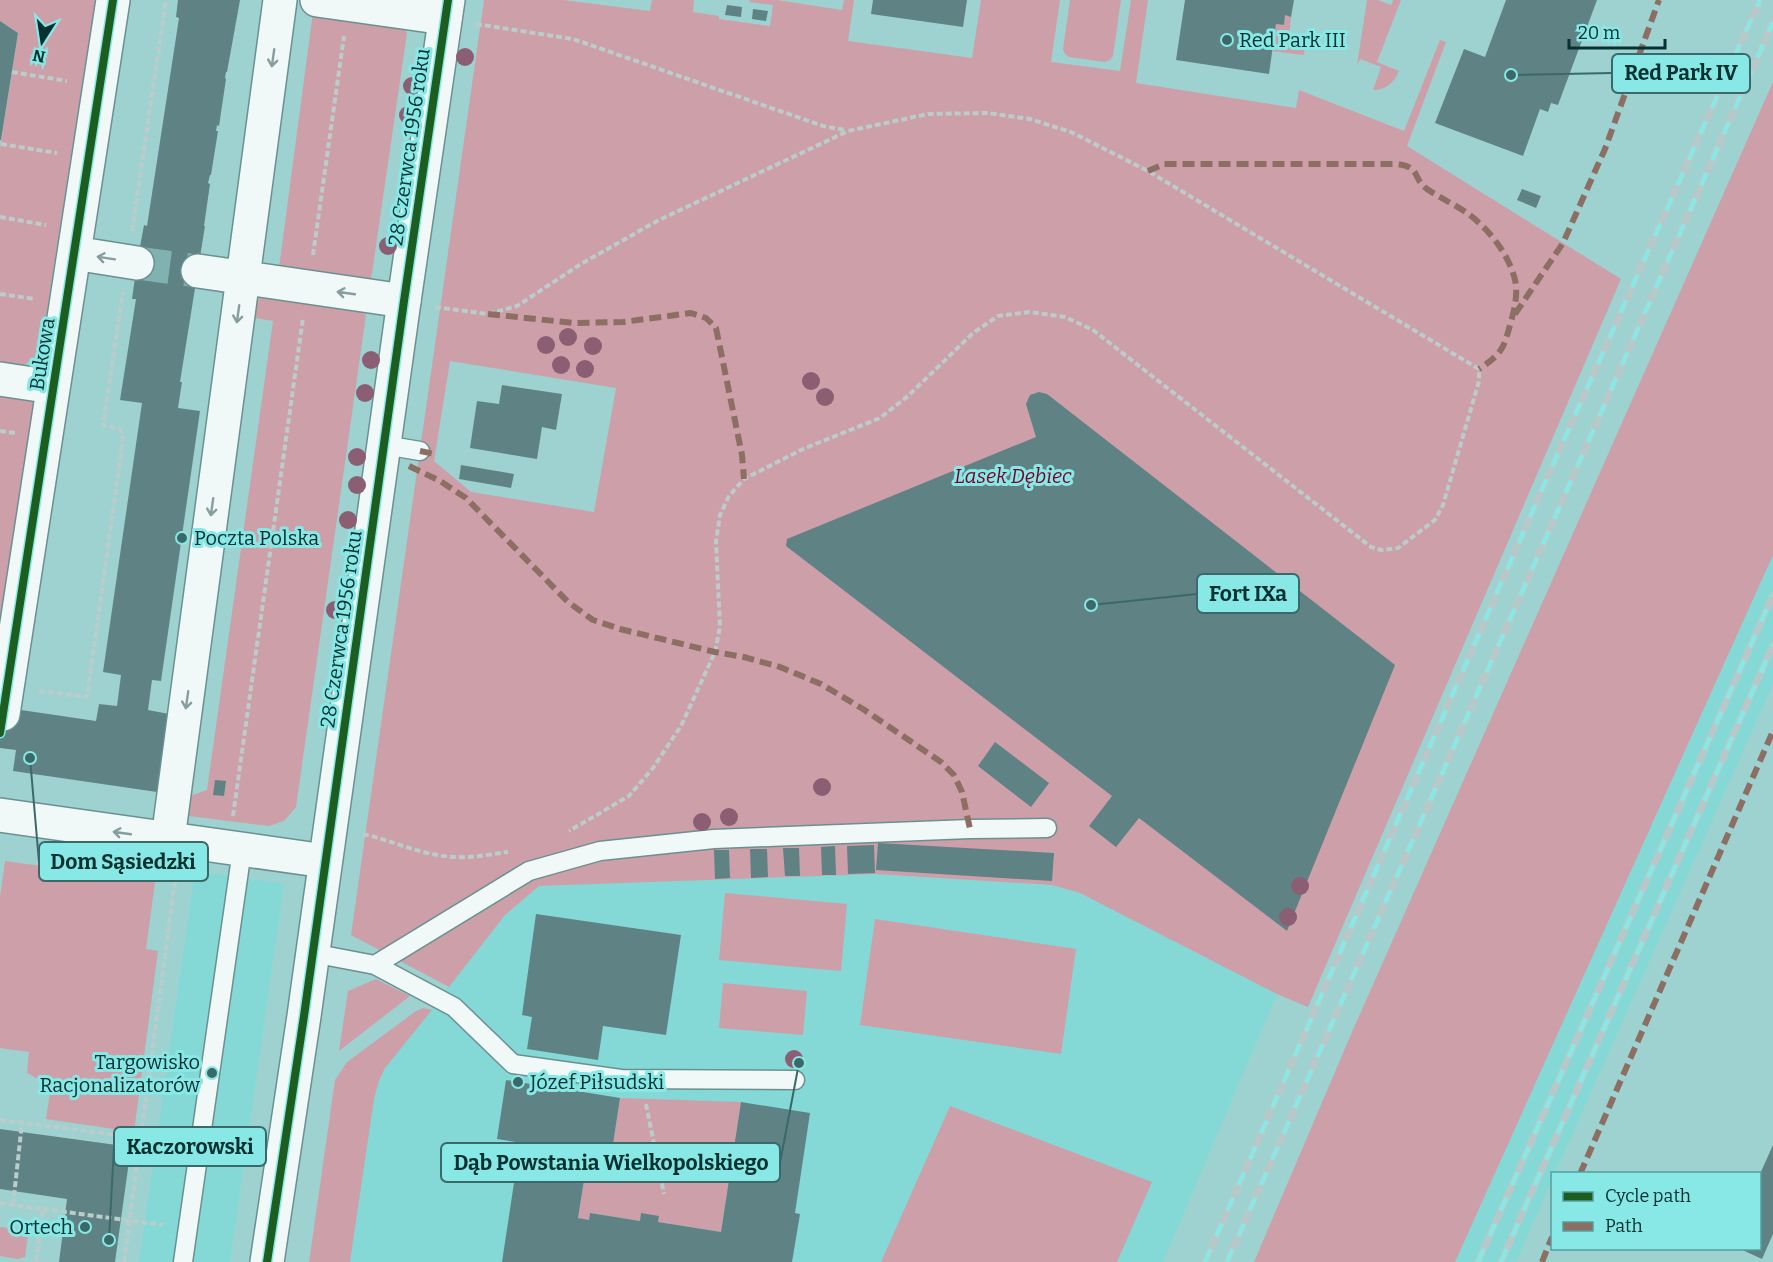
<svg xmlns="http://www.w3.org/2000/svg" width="1773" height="1262" font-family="Bitter,serif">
  <rect width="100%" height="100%" fill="#9ed2d1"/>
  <path fill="#84d9d7" d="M1773,555V684L1555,1173L1552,1174V1180L1516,1262H1455Z
    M195,871L284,884L230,1262H139Z
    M876,874L1052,885L1080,893L1277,994L1163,1262H350L374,1099L379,1081L385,1068L505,915L539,886Z"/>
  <path fill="#cd9fa8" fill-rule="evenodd" d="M0,0H94L95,2L40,355L22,366L0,363V149L18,33L0,21Z
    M484,0H563L650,11L652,0H694L693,12L719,16V19L770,26L773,5L749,2L750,0H777L842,10L844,0H854L848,41L972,58L981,0H1060L1051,62L1120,71L1131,0H1148L1136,83L1296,108L1299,90L1404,131L1440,40L1446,42L1407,146L1621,279L1308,1007L1277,994L1080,893L1052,885L876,874L539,886L505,915L449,987L351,935ZM450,361L616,388L594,512L471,492L434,461Z
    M1070,0H1121L1113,56L1110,60L1105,62L1069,57L1065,54L1063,49Z
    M1367,0H1378L1391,5L1393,0H1401L1377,62L1399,71C1394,83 1386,90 1373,90L1381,67L1360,59L1357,65Z
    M313,12L402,27L407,33L371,280L279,268Z
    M1285,15L1291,17L1289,37L1306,40L1304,55L1272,51L1276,24L1284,25Z
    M1773,82V555L1455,1262H1254L1352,1032Z
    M266,295L361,311L366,315L296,807L284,821L269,826L189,816L185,808L184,798L207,790L273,321L249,317C250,306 255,300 266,295Z
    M0,389L30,393L36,402L5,609L0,621Z
    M5,861L155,882L146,949L158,951L134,1132L46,1119L51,1086L27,1073L29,1052L0,1048V897Z
    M725,893L847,904L841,971L719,960Z
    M875,919L1076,949L1061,1054L860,1025Z
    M376,979L410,996L339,1051L348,991Z
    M723,983L807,991L803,1035L719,1028Z
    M423,1008L432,1010L385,1068L379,1081L374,1099L350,1262H309L335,1080L347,1062L416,1011Z
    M620,1098L741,1102L721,1232L658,1222L659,1216L640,1221L590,1213L589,1220L578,1218L585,1174L570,1172L574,1151L611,1156Z
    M950,1106L1152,1182L1117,1262H881Z
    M0,1227L24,1230L28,1235L25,1257L18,1259L0,1256Z"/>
  <path fill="#5f8285" d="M178,0H240L227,72H226L225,78L226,79L219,126L217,125L216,131H218L211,175H210L208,183L210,184L204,226H205L180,382H182L178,408L200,411L161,681L152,680L148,710L169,714L157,792L13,771L16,750L0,748V713L20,716L21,710L96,721L99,704L117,706L121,675L103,672L142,403L120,400L136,299H132L137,263L144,225L147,226L179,18L176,17Z
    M873,0H967L963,27L871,14Z
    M1185,0H1294L1291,17L1285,15L1284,25L1276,24L1269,74L1176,60Z
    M1506,0H1597L1558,105L1551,103L1548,112L1540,109L1523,156L1435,123L1464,49L1485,57Z
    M727,5L742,7L741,17L725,15Z
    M753,9L768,11L766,21L752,19Z
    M0,21L18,33L1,140H0Z
    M1522,189L1541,196L1536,208L1517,200Z
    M502,385L562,394L556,430L542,427L537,459L470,448L477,401L499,404Z
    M1039,392L1047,394L1395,665L1287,931L1139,818L1116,847L1089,826L1112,796L786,546L787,539L1036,437L1026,404L1030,395Z
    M461,465L514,474L511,488L459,479Z
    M995,742L1049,783L1031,807L978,766Z
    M215,780L226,781L224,796L213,795Z
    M878,843L1054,853L1052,881L876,870Z
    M874,845L875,873L848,874L847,846Z
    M835,846L836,875H822L821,847Z
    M783,848H799L800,876H785Z
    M750,849H767L768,877L751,878Z
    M714,850H729L730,878L715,879Z
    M536,914L681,935L666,1035L603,1026L598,1060L527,1049L532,1017L522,1015Z
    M506,1080L549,1087V1084L578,1089L577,1091L620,1098L611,1157L574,1151L570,1172L585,1174L578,1218L589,1220L590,1213L640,1221L641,1213L659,1216L658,1222L721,1232L741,1102L810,1113L795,1213L800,1214L792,1262H502L517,1163L532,1166L535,1145L497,1139Z
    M0,1129L131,1147L115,1262H59L67,1199L0,1189Z
    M1773,1145V1234L1762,1259L1738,1248H1760V1174Z"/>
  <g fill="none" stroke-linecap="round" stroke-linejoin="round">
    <path stroke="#7fb2b1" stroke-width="33" stroke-dasharray="33 16" stroke-linecap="butt" d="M137,263L198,271"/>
    <defs>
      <path id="service" d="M384,445L420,451
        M312,953L375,965L529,871L600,851L714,839L970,829L1047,828
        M375,965L454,1007L513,1064L621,1079L795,1080
        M183,1262L242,850"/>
      <path id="minor" d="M317,0L445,18
        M74,253L137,263
        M198,271L404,301
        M0,379L53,387
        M3,714L113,0
        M0,815L325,861
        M168,839L280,0"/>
      <path id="tertiary" d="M267,1262L304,1016L404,301L448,0"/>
    </defs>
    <use href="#service" stroke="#6a9090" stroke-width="21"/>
    <use href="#minor" stroke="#6a9090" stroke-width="36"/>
    <use href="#tertiary" stroke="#6a9090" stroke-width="36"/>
    <path stroke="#bbcccb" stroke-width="4" stroke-dasharray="6 3" stroke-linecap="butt" d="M476,24L573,39L823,126L845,130
      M12,72L67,81
      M1,144L57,153
      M0,217L46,225
      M132,231L166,0
      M313,255L344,36
      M0,294L35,299
      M435,307L488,314L517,306L581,264L657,221L848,131L928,114L988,113L1030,119L1071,132L1148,171L1479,369V381L1443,505L1435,520L1398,548L1381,550L1371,547L1093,330L1065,317L1029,312L998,316L973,333L908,396L880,418L803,449L744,479L729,496L720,515L716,542L720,627L715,652L681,726L653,768L629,796L569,831
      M0,431L15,433
      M39,691L87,697L123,439L120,429L103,425L123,292
      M233,816L303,318
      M363,834C394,841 423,856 456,857C473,858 491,854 508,852
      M646,1104L664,1194
      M0,1120L141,1138
      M0,1203L43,1209L36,1262
      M13,1205L22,1123
      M43,1209L163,1225
      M124,1262L176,873"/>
    <use href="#service" stroke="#f0f8f8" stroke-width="18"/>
    <use href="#minor" stroke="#f0f8f8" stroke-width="33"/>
    <use href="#tertiary" stroke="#f0f8f8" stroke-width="33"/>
    <defs>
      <path id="rail" d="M1205,1262L1544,485L1760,0
        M1227,1262L1773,22
        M1478,1262L1773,595
        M1501,1262L1773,645"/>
    </defs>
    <use href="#rail" stroke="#b8c8c8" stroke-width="7"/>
    <use href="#rail" stroke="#88e8e6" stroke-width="4.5" stroke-dasharray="14" stroke-linecap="butt"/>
    <path stroke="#8d6e63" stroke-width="6" stroke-dasharray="12 6" stroke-linecap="butt" d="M1148,171L1164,164H1397C1421,167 1412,178 1427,189C1440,198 1454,204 1467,213C1488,228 1509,254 1515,280C1518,292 1515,309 1511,321C1504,348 1503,353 1479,369
      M488,314L574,323L623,322L691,313L706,318L716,328L742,455L744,479
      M1515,314L1563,243L1605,149L1659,0
      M420,451L435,454
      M409,466L440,481L466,498L568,602L593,620L620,629L715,652L744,657L780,667L821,684L863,709L941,762L954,775L962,792L970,829
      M1580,1174L1773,731
      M1542,1262L1552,1237"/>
    <defs>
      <path id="cycleway" d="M0,733L113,0
        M267,1262L304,1016L404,301L448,0"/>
    </defs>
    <use href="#cycleway" stroke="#88e8e6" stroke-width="11"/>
    <use href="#cycleway" stroke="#1b5e20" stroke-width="8"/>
  </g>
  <g fill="#8b5e74">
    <circle cx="465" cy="57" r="9"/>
    <circle cx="412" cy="86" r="9"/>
    <circle cx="408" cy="115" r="9"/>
    <circle cx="388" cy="246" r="9"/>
    <circle cx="568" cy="337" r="9"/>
    <circle cx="546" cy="345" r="9"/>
    <circle cx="593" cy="346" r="9"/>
    <circle cx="371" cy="360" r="9"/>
    <circle cx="561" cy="365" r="9"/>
    <circle cx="585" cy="369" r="9"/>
    <circle cx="811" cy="381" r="9"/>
    <circle cx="365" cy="393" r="9"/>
    <circle cx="825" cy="397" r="9"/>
    <circle cx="357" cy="457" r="9"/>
    <circle cx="357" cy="485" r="9"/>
    <circle cx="348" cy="520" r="9"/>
    <circle cx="335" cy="610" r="9"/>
    <circle cx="822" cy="787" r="9"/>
    <circle cx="729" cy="817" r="9"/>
    <circle cx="702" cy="822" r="9"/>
    <circle cx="1300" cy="886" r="9"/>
    <circle cx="1288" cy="917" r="9"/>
    <circle cx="794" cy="1059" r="9"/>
  </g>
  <defs><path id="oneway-shaft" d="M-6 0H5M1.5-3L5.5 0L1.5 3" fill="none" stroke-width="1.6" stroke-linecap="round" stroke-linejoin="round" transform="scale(1.5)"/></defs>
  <g stroke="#869e9e">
    <use href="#oneway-shaft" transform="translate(273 58) rotate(98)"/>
    <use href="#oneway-shaft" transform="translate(106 258) rotate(-171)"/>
    <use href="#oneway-shaft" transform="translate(346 293) rotate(-172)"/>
    <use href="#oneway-shaft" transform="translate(238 314) rotate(98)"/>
    <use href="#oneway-shaft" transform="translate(212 507) rotate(98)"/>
    <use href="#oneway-shaft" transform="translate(187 700) rotate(98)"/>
    <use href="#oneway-shaft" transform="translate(122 833) rotate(-172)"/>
  </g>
  <g fill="#3b6969" stroke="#88e8e6" stroke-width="2">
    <circle cx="1227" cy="40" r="6"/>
    <circle cx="182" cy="538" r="6"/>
    <circle cx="212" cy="1073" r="6"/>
    <circle cx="518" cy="1082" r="6"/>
    <circle cx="85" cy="1227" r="6"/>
  </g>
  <g text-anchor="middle" stroke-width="6" stroke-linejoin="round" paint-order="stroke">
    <g font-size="20" fill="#053131" stroke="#88e8e6" text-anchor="start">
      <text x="1239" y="47">Red Park III</text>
      <text x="194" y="545">Poczta Polska</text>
      <text x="200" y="1069" text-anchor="end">Targowisko<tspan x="200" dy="23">Racjonalizatorów</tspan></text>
      <text x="530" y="1089">Józef Piłsudski</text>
      <text x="73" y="1234" text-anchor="end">Ortech</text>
    </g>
    <g font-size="20" fill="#053131" stroke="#88e8e6">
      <text transform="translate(409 147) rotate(-82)" y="7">28 Czerwca 1956 roku</text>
      <text transform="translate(42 354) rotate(-81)" y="7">Bukowa</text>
      <text transform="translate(341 629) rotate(-82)" y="7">28 Czerwca 1956 roku</text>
    </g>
    <g font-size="20" font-style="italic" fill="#7b0027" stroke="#88e8e6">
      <text x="1013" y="483">Lasek Dębiec</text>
    </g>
  </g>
  <path fill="none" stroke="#3b6969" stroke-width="2" d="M1511 75L1612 73M1091 605L1197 594M30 758L39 862M109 1240L114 1146M799 1063L780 1163"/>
  <g fill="#3b6969" stroke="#88e8e6" stroke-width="2">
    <circle cx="1511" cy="75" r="6"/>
    <circle cx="1091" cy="605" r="6"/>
    <circle cx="30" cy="758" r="6"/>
    <circle cx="109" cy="1240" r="6"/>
    <circle cx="799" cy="1063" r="6"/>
  </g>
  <g fill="#88e8e6" stroke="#3b6969" stroke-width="2">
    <rect x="1612" y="54" width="138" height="39" rx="6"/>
    <rect x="1197" y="574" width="102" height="39" rx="6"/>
    <rect x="39" y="842" width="169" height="39" rx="6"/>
    <rect x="114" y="1127" width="152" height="39" rx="6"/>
    <rect x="441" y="1143" width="339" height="39" rx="6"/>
  </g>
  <g font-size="21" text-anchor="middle" font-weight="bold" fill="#053131">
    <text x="1681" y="80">Red Park IV</text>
    <text x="1248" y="601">Fort IXa</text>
    <text x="123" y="869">Dom Sąsiedzki</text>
    <text x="190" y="1154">Kaczorowski</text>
    <text x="611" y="1170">Dąb Powstania Wielkopolskiego</text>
  </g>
  <rect x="1551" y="1172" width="210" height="78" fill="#88e8e6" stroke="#549f9e" stroke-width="1.5"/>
  <rect x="1563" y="1192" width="30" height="9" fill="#1b5e20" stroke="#549f9e" stroke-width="1.5"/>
  <text x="1605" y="1202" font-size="18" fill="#053131">Cycle path</text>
  <rect x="1563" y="1222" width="30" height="9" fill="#8d6e63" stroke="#549f9e" stroke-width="1.5"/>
  <text x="1605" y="1232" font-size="18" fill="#053131">Path</text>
  <g transform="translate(42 42) rotate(192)" stroke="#88e8e6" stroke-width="4.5" paint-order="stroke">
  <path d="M0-4.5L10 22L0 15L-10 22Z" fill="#053131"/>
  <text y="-9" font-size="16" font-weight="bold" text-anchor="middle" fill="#053131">N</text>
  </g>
  <path d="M1569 39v9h96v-9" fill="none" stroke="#053131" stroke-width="3"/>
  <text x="1578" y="39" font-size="18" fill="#053131" stroke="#88e8e6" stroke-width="4.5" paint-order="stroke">20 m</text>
</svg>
